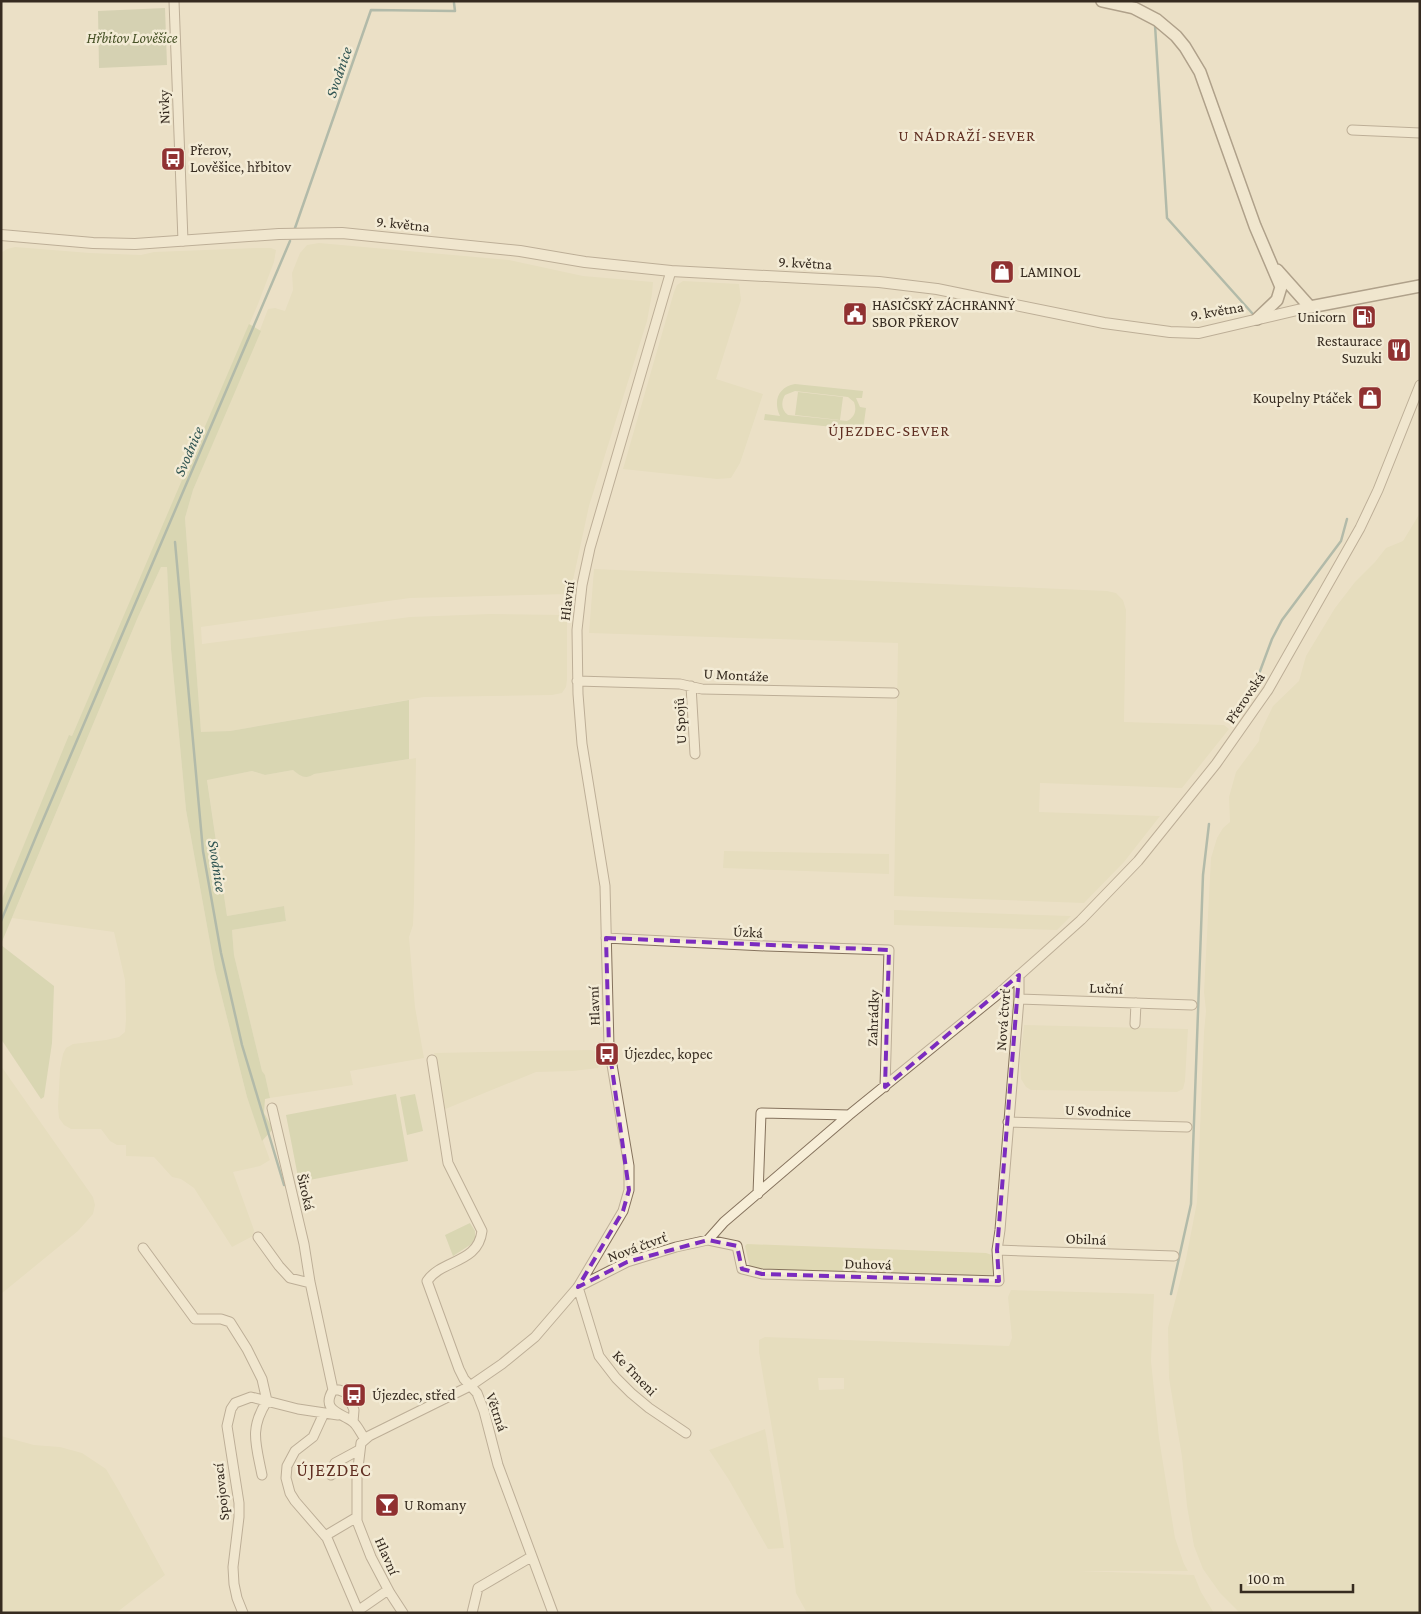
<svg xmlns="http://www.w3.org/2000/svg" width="1421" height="1614" font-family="'Crimson Pro',serif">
  <rect width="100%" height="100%" fill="#ebe0c6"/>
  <path fill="#e0d9b4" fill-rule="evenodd" d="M319,243L509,260L583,276L653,282L652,294L647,321L589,506L570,594L410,598L201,627L202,644L410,617L490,614L567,615V680L566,687L562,693L552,695L424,697L230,731L201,733L185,518L193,490L232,397L245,369L268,309L275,308L285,311L293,290L292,273L300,253L307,245Z
    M15,247L90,253L141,255L154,252L257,248H271L276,250L274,262L258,304L149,560L72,736L70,735L1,901V253L7,249Z
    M683,281L739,284L741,300L716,379L763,394L740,463L731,478L717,479L623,469L674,292L677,285Z
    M1420,513V1613H1240L1220,1593L1203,1569L1194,1546L1187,1506L1182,1457L1169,1378L1168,1328L1186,1259L1197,1202L1204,1032L1206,1011L1204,992L1211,858L1217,838L1223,828L1230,822L1229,797L1236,772L1259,741L1260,733L1273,706L1299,681L1306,656L1335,608L1355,582L1375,562L1386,548L1403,541Z
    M161,567H167L171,649L186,810L215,970L247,1097L270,1160L260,1166L233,1172L254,1230L253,1236L232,1247L194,1188L181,1179L172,1177L154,1157L126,1156V1145H117L110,1141L101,1129H71L64,1125L59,1118L58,1107L60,1069L63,1054L66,1048L73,1044L106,1040L119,1037L125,1032L126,1019L125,980L114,932L12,918L138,617Z
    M594,569L1107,591L1116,593L1123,600L1126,610L1124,722L1224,725L1229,729L1182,788L1040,783L1039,812L1160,816L1124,862L1084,903L894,896L898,643L589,633Z
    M416,758L414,901L413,925L409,937L415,1007L424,1058L350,1071L353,1085L270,1098L265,1075L262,1071L234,955L232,930L286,921L284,906L227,916L207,779L252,771L265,775L293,770L298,774L309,777L313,774Z
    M724,851L889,854V874L723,868Z
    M894,910L1071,916L1057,930L894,925Z
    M1024,1025L1188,1029L1185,1081L1183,1089L1177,1092L1031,1090L1026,1087L1021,1079L1020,1060Z
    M592,1050L601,1055L602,1060L598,1068L573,1071L536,1072L443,1110L434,1053Z
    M1,1066L93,1197L95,1205L93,1214L78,1231L1,1294Z
    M747,1244L986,1253L992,1255L994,1272L993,1276L988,1279L871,1275L750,1268L745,1246Z
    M1011,1290L1154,1294L1151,1361L1159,1438L1175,1538L1184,1564L1188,1571H1078L1194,1575L1201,1592L1214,1613H807L796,1593L788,1523L759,1352V1340L765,1337L1009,1346L1012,1338L1008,1297ZM818,1378H844V1389L819,1390Z
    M765,1429L767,1440L784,1548L768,1549L729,1480L709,1450Z
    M1,1436L34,1445L60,1447L82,1453L106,1469L119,1491L165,1575L116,1613H1Z"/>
  <path fill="#c3c99a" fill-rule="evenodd" d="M249,324L261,331L193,490L185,518L201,732L230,731L409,700V759L314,774C306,780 300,776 293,770L265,775L252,771L207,780L227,916L284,906L286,921L232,930L234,955L262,1071L265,1075L270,1098L265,1099L264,1113L273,1129L262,1141L247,1097L215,970L186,810L171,649L167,567H161L138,617L1,944V901L9,881L69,735L72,736Z
    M795,384L863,391L862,398H856L860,407L866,408L863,430L764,420L765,414L780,416C773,401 778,387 795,384ZM795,391L848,397L854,402C857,410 855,417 847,421L788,415C781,410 781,402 785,395Z
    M798,392L843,397L840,420L795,415Z
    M1,945L54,986L52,1043L44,1097L41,1099L1,1039Z
    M396,1094L408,1161L299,1182L286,1115Z
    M415,1094L423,1131L407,1135L400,1097Z
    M470,1223L475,1231V1240L470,1245L453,1256L445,1235Z"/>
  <path fill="#babe99" d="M165,8L167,65L99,68L98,11Z"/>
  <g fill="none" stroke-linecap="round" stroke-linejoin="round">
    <path stroke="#6e8d85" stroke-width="2.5" d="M1155,25L1167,218L1252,313
      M295,228L371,10L455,11L454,3
      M175,542L203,851L221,953L242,1045L284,1185
      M1253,690L1272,639L1282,620L1341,541L1347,519
      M1,921L37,834L290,241
      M1171,1294L1191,1204L1203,875L1209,824"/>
    <defs>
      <path id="minor" d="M174,1L183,241
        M1352,130L1420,133
        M577,681L680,684L702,689L894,693
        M691,686L695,754
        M606,938L766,946L889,950L885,1087
        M1019,999L1192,1005
        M1135,1024L1136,1003
        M432,1060L448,1163L482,1231C478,1264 442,1259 427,1281L459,1369L464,1379L477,1393L484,1411L498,1465L553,1613
        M272,1108L304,1244L310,1282L333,1390C320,1411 342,1413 353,1422C358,1426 361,1434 365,1439
        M1008,1122L1187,1127
        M758,1194L761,1113L849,1115
        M258,1237L279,1266L290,1278L310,1283
        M708,1240L724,1222L849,1115L997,995L1042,955L1081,920L1138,861L1216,764L1268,690L1360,528L1378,490L1420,385
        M143,1248L195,1319H221L230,1322L247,1349L262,1379L267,1401C249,1429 256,1444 262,1475
        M997,1250L1174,1256
        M333,1390H339L347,1393L354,1410L353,1422
        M324,1413L313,1437L295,1451L287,1466L286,1478L290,1493L295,1501L327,1538L359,1613
        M686,1433L649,1408L631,1393L616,1378L599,1356L578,1287L627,1262L676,1247L708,1240L737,1246L742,1269L762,1274L999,1281L997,1250L1000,1230L1019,999V975
        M331,1475L335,1463L359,1450
        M325,1536L357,1517
        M359,1610L388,1590
        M243,1613L237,1598L234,1584L233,1567L239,1517V1503L227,1426L231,1409L235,1403L251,1397L298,1409L338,1415
        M403,1613L390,1593L371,1557L357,1521V1476L361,1443L369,1436L470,1386L502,1364L535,1337L578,1287L623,1211L629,1190V1166L609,1047L605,886L582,744L578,694L577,630L582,585L590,548L671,271
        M472,1613L478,1588L531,1557"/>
      <path id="tertiary" d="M1,235L93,243L135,244L279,234L342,233L520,251L585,262L671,271L879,282L937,289L1104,323L1170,332L1199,333L1310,307"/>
      <path id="secondary" d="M1102,1L1134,8L1157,20L1176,36L1185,47L1200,72L1255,226L1281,287L1277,300L1257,319
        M1277,270L1310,307L1420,286"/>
    </defs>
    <use href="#minor" stroke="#85725d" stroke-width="11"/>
    <use href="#tertiary" stroke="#85725d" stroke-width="12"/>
    <use href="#secondary" stroke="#675440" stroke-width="14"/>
    <use href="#minor" stroke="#f7eed8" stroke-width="9"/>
    <use href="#tertiary" stroke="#f7eed8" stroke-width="10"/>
    <use href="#secondary" stroke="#f7eed8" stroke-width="11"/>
  </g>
  <path d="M0 0H1421V1614H0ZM606,938L889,950L885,1087L1019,975L997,1250L999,1281L762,1274L742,1269L737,1246L708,1240L627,1262L578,1287L623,1211L629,1190L609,1047Z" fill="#ebe0c6" fill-opacity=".55" fill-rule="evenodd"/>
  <path fill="none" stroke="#7b2cbf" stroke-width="4" stroke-dasharray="10 6" stroke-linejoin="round" d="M606,938L889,950L885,1087L1019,975L997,1250L999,1281L762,1274L742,1269L737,1246L708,1240L627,1262L578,1287L623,1211L629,1190L609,1047Z"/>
  <defs>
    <symbol id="bus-square" viewBox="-11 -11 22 22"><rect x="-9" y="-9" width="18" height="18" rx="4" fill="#903131" stroke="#f3ebd5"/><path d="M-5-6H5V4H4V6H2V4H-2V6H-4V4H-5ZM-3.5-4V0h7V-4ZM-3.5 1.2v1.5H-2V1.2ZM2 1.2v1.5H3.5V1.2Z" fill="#fff"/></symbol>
    <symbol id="shop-square" viewBox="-11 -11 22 22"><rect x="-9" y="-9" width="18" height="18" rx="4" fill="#903131" stroke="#f3ebd5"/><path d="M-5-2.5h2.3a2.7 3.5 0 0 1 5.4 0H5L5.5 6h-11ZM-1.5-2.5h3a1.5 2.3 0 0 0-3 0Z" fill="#fff"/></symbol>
    <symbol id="civic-square" viewBox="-11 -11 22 22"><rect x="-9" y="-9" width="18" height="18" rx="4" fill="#903131" stroke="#f3ebd5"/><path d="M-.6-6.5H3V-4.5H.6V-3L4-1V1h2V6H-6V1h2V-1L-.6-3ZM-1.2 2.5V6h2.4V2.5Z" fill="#fff"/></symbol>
    <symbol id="fuel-square" viewBox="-11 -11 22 22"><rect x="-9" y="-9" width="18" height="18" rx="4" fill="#903131" stroke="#f3ebd5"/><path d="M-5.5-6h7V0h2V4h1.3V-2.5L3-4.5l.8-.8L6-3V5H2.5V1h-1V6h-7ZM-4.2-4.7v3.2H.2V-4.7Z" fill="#fff"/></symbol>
    <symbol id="restaurant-square" viewBox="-11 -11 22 22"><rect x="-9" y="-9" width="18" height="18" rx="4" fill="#903131" stroke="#f3ebd5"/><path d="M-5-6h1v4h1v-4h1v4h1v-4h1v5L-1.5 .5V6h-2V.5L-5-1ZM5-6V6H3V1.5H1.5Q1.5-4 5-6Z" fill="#fff"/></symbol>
    <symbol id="bar-square" viewBox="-11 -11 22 22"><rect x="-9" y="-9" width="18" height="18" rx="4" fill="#903131" stroke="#f3ebd5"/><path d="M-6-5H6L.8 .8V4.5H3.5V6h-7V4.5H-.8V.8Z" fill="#fff"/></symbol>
  </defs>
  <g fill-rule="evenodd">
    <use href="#bus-square" x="159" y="145" width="28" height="28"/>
    <use href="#shop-square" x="988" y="258" width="28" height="28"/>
    <use href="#civic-square" x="841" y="300" width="28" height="28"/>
    <use href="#fuel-square" x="1350" y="303" width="28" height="28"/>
    <use href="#restaurant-square" x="1385" y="336" width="28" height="28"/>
    <use href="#shop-square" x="1356" y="384" width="28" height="28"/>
    <use href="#bus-square" x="593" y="1040" width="28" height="28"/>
    <use href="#bus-square" x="340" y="1381" width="28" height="28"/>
    <use href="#bar-square" x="373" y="1491" width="28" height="28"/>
  </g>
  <g text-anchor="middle" stroke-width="5" stroke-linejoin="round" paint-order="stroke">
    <g font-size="15" font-style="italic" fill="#475227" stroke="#f3ebd5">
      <text x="132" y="43">Hřbitov Lověšice</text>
    </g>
    <g font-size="15" fill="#362b20" stroke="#f3ebd5">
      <text transform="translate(164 107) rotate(-92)" y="5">Nivky</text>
      <text transform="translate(403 224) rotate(6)" y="5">9. května</text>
      <text transform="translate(805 263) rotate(3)" y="5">9. května</text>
      <text transform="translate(1217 311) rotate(-10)" y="5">9. května</text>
      <text transform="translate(567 601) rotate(-83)" y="5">Hlavní</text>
      <text transform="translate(736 675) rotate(3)" y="5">U Montáže</text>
      <text transform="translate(1245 698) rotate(-56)" y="5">Přerovská</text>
      <text transform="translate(680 721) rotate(-93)" y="5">U Spojů</text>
      <text transform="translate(748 932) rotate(3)" y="5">Úzká</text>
      <text transform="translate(1106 988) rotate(2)" y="5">Luční</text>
      <text transform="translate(594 1006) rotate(-92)" y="5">Hlavní</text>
      <text transform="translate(873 1018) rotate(-88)" y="5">Zahrádky</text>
      <text transform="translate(1003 1020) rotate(-86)" y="5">Nová čtvrť</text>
      <text transform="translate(1098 1111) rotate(2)" y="5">U Svodnice</text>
      <text transform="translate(306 1192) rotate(77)" y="5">Široká</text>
      <text transform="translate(1086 1239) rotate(2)" y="5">Obilná</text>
      <text transform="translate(637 1247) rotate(-20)" y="5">Nová čtvrť</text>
      <text transform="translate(868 1264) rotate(2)" y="5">Duhová</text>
      <text transform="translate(635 1373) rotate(46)" y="5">Ke Tmeni</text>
      <text transform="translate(497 1412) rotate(71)" y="5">Větrná</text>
      <text transform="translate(221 1492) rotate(-96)" y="5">Spojovací</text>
      <text transform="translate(387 1556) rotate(66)" y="5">Hlavní</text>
    </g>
    <g font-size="15" fill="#362b20" stroke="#f3ebd5" text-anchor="start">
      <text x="190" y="155">Přerov,<tspan x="190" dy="17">Lověšice, hřbitov</tspan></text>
      <text x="1020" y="277">LAMINOL</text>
      <text x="872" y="310">HASIČSKÝ ZÁCHRANNÝ<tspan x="872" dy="17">SBOR PŘEROV</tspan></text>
      <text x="1346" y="322" text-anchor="end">Unicorn</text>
      <text x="1382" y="346" text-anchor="end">Restaurace<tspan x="1382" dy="17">Suzuki</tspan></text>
      <text x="1352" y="403" text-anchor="end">Koupelny Ptáček</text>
      <text x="624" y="1059">Újezdec, kopec</text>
      <text x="372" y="1400">Újezdec, střed</text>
      <text x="404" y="1510">U Romany</text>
    </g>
    <g font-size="16" font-style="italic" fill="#305553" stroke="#f3ebd5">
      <text transform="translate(338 72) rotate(-71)" y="6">Svodnice</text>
      <text transform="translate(188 451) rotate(-67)" y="6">Svodnice</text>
      <text transform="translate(218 866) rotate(81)" y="6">Svodnice</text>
    </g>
    <g font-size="16" letter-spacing="1" fill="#602f22" stroke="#f3ebd5">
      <text x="967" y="141">U NÁDRAŽÍ-SEVER</text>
      <text x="889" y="436">ÚJEZDEC-SEVER</text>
    </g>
    <g font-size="18" letter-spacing="1" fill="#602f22" stroke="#f3ebd5">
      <text x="334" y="1476">ÚJEZDEC</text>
    </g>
  </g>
  <rect width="1421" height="1614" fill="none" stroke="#362b20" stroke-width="5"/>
  <path d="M1241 1584v8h112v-8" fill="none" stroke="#362b20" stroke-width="2.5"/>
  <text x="1248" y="1584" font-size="15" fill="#362b20" stroke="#f3ebd5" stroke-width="4" paint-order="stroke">100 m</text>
</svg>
